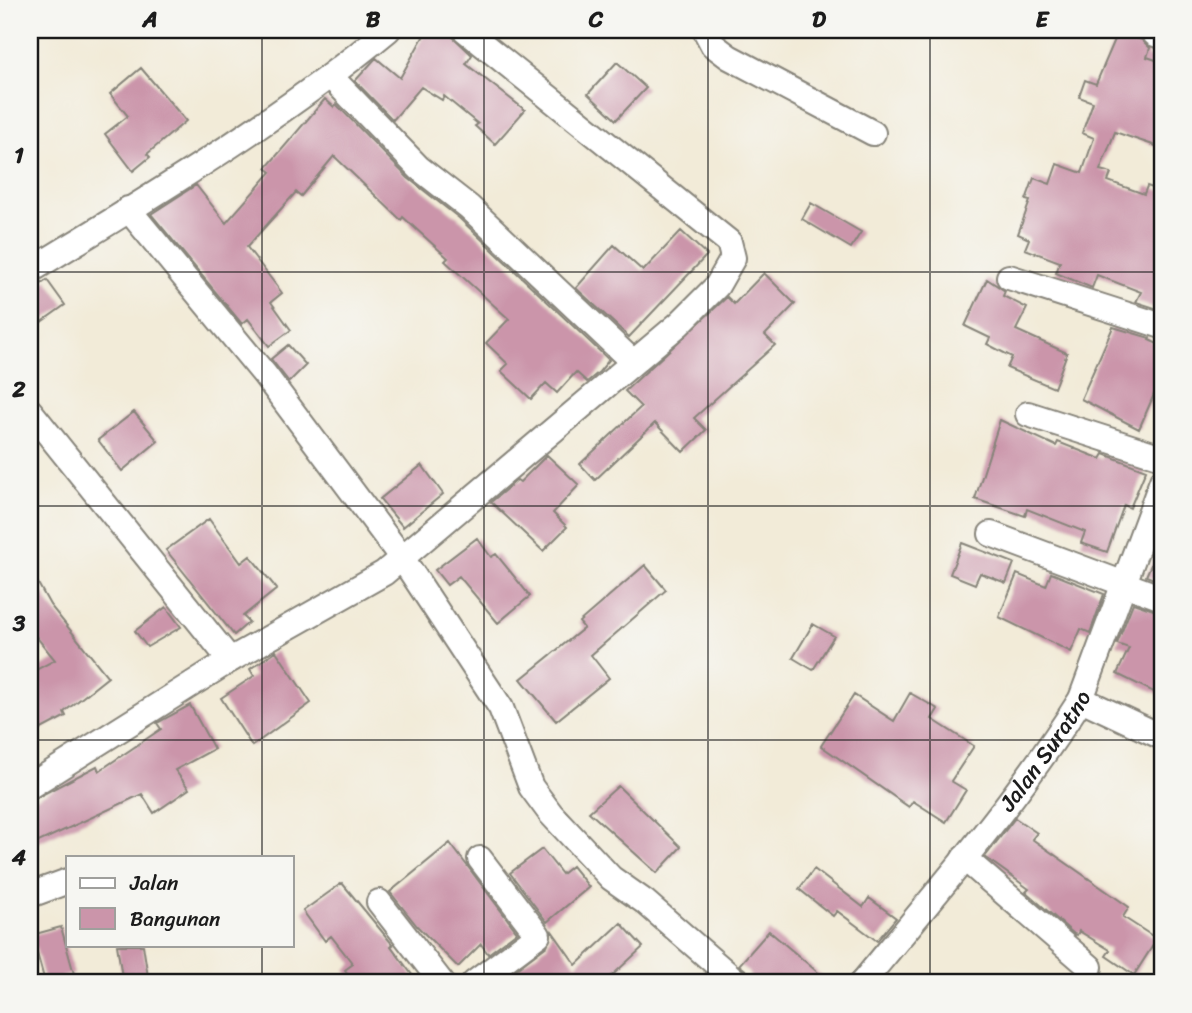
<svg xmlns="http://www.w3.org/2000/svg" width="1192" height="1013" font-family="Sriracha,sans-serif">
  <rect width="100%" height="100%" fill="#f6f6f2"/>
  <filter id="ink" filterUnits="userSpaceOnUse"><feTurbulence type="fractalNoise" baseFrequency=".0143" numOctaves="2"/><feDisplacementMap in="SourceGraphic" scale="14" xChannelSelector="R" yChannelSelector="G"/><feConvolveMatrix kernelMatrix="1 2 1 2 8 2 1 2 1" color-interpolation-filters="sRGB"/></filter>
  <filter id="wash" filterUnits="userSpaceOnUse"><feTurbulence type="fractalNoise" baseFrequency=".00686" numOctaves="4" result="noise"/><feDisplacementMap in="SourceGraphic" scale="28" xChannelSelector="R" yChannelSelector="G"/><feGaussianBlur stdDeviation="1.57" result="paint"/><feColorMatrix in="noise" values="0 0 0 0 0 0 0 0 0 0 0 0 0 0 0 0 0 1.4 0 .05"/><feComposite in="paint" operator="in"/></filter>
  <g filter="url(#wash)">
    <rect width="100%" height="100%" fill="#f2ebd8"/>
    <g id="blocks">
      <path fill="#cb95aa" d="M427,30H443L452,36L472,55L466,64L525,110L495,144L475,126L478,124L444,96L442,100L421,87L393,120L355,81L376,58L400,78Z
        M1119,30L1142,40L1150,48L1147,57L1162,62V148L1115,132L1100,170L1111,173L1108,181L1144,194L1147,186L1162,191L1161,310L1136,302L1141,292L1097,275L1092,288L1056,273L1060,262L1025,249L1029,239L1018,234L1030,201L1026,200L1034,178L1050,184L1057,164L1082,173L1094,138L1082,133L1093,102L1079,97L1085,80L1096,84Z
        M617,62L646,88L616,120L588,94Z
        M141,68L186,121L147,154L150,157L133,171L105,134L128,116L110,94Z
        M325,99L334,107L336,104L408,178L459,218L609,360L599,372L587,382L576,372L557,393L546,383L531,399L501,371L508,364L486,343L509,319L445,261L448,258L403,217L401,220L334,156L301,196L296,192L247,247L282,293L271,302L291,330L269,346L248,319L242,324L151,214L196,185L226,223L271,172L266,168Z
        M811,203L861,232L851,248L802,219Z
        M681,231L707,255L629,337L576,288L614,245L643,271Z
        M764,273L795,304L765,335L775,345L694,418L706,430L683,452L655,423L595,480L580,464L641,407L625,391L727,297L734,304Z
        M987,279L1005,291L1003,296L1027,308L1016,330L1067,353L1054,388L1007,368L1012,357L987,344L990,338L965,326Z
        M47,280L65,305L30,330V292Z
        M1113,327L1150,338L1149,340L1162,346V376L1139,429L1081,399Z
        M288,345L306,365L289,382L271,359Z
        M134,412L158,441L122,471L98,440Z
        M1000,420L1056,446L1058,442L1101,459L1104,454L1146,470L1130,508L1124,505L1107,552L1081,543L1085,532L1027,509L1025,516L975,499Z
        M547,455L579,485L553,513L567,527L543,551L491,502L517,480L520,482Z
        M422,465L443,494L403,527L380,499Z
        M209,519L241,563L250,556L277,589L243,616L249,622L234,635L166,550Z
        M477,538L491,557L496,554L530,596L498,623L459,576L447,585L435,570Z
        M1162,540V582L1146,576Z
        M962,543L1014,563L1006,583L980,573L975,584L950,574Z
        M645,565L666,590L591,655L609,678L556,721L521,679L584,628L579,622Z
        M30,569L50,605L108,677L64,712L66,716L30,735V673L55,660L30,629Z
        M1051,573L1104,594L1090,633L1081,629L1071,652L999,617L1017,574L1046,586Z
        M1133,603L1162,613V696L1117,674L1129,648L1117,644Z
        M166,607L181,627L147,647L135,631Z
        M813,624L834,636L813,670L793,658Z
        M276,651L311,703L252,746L221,698L254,676L250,669Z
        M910,693L938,709L932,719L974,746L951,781L966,790L946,822L913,801L909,807L821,746L854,695L894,721Z
        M190,705L214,749L175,770L189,789L154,813L142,794L30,846V801L97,766L99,771L161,729L157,723Z
        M618,786L681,847L657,873L589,812Z
        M1015,818L1037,833L1032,839L1129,907L1123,917L1157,939L1134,975L1106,956L1110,950L1079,931L1077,935L1074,934L1026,892L1029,889L985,857Z
        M450,843L517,932L488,954L481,944L458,967L417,926L390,892Z
        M542,849L562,874L572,866L589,887L547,922L510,873Z
        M814,869L863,907L869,898L896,918L877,941L837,911L833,916L799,889Z
        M342,883L393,945L391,946L418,983H355L345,970L353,964L331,936L325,941L303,911Z
        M621,923L643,947L604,983H511L506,977L547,946L552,931L576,965Z
        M61,927L74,974L45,982L32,935Z
        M769,931L808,964L830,983H753L748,972L739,965Z
        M117,945H143L149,983H123Z"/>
    </g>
  </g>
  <g filter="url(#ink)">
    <use href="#blocks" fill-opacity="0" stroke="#87847a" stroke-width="2"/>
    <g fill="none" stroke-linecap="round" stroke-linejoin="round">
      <defs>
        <g id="street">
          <path d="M705,30L713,45L729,57L873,133"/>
          <path d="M1155,34L1162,36"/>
          <path d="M331,77L419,168L469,207L632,361"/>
          <path d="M128,209L265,375L402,558L501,708L531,787L551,814L611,878L645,902L738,983"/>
          <path d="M30,271C152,196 277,122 388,30"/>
          <path d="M1009,277L1162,326"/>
          <path d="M30,411L230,660"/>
          <path d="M1028,414L1162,457"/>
          <path d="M991,534L1162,598"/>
          <path d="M1081,699L1162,737"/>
          <path d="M30,786L230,660L384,573L679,324L717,286L733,258L729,242L465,30"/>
          <path d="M964,858L1090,967"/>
          <path d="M30,895L68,881"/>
          <path d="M379,902L442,983"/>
          <path d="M474,983L538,935L480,859"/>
          <path id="s1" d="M862,983C938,891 1017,800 1081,699L1162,481"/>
        </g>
      </defs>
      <use href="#street" stroke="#87847a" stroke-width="28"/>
      <use href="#street" stroke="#fff" stroke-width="24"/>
    </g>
  </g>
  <path fill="none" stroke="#1c1c1c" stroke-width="2" stroke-opacity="0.55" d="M262,30V857M484,30V983M708,30V983M930,30V983M30,272H1162M30,506H1162M30,740H1162M262,945V983"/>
  <g text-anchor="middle" stroke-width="6" stroke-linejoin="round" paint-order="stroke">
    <g font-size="23" fill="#1c1c1c" stroke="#f6f6f2">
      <text dy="8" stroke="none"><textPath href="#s1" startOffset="296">Jalan Suratno</textPath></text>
    </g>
  </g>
  <rect width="1192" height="1013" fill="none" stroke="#f6f6f2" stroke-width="77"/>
  <rect x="66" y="856" width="228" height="91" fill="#f6f6f2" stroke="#9f9f9c" stroke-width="2"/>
  <rect x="80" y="878" width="35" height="10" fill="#ffffff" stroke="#9f9f9c" stroke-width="2"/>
  <text x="130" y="890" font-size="21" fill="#1c1c1c">Jalan</text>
  <rect x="80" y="908" width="35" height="21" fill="#cb95aa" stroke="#9f9f9c" stroke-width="2"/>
  <text x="130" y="926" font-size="21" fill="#1c1c1c">Bangunan</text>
  <rect x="38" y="38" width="1116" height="936" fill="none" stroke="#1c1c1c" stroke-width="2.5"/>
  <g font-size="23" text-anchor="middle" font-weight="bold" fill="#1c1c1c">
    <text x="150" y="27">A</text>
    <text x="373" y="27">B</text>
    <text x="596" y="27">C</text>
    <text x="819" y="27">D</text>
    <text x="1042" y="27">E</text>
    <text x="19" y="163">1</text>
    <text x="19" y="397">2</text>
    <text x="19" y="631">3</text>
    <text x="19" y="865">4</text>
  </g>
</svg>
